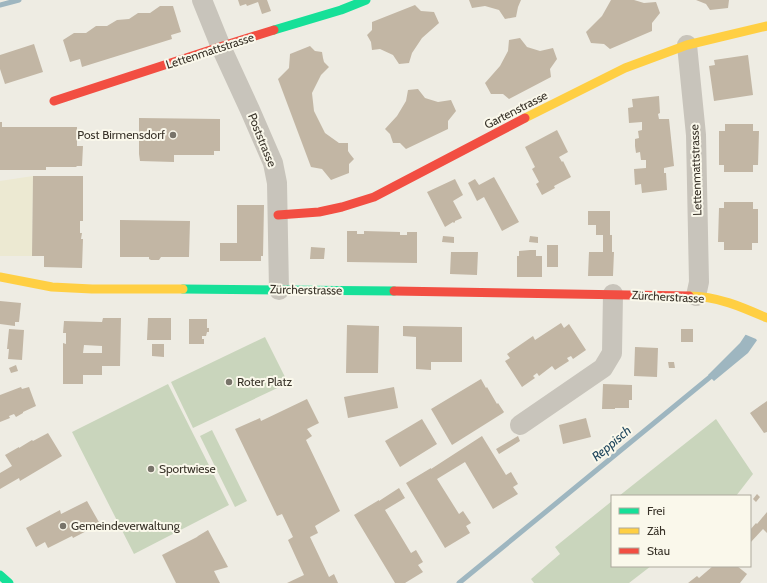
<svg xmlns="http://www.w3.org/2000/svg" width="767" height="583" font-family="Cabin,sans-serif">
  <rect width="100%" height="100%" fill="#eeece3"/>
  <path fill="#c9d5bc" d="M265,337L288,383L193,428L171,382Z
    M168,384L229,505L134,554L72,432Z
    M716,419L753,474L736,496H619Z
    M212,430L247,501L235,507L200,436Z
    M612,501V566H651L629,583H534L531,579L560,554L555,547Z"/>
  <path fill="#ece9d2" d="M33,176L32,256H0V181Z"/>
  <path fill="#9eb6c0" d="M767,326L748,353L714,381L708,375L740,343L748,331Z"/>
  <path fill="#eeece3" d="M767,297V329L758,342L756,339L744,334L765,298Z"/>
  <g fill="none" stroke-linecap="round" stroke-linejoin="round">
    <path stroke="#9eb6c0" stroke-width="5" d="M0,5L19,0
      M459,583L715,373"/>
  </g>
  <path fill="#c2b6a4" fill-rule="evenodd" d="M238,0H267L271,11L262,14L258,2L247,6L246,4L240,6Z
    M469,0H521L518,7L516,17L505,19L499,10L485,6L472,8Z
    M611,0H634L644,3L656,2L660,13L652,23V31L610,49L604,44L591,43L586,32L602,16Z
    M696,0H729L728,8L710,10L706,4Z
    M415,5L421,11L434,12L439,23L422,38L412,53L409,63L399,64L393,55L380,49L372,50L371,42L367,35L372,30V22Z
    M160,6H173L181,32L171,35L172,39L82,67L80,59L70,62L63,40L74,33H86L96,26H107L117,20L129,19L138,13H150Z
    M520,38L527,47L540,51L553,48L557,59L550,69L551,77L509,99L503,94H491L485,83L500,66L508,51L509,40Z
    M34,44L43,72L5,84L0,69V55Z
    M310,46L315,51L322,52L323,58L324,62L329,67L321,75L312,93L314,111L325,133L339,143H348V151L350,154L354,159L349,164V173L331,180L322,169L311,167L278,79L289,68L290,54Z
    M748,55L753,95L714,101L709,66L715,65L714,60Z
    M418,89L425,98L438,102L451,100L456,111L448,121V129L406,149L400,143H393L390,134L385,129L397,116L406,101L408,90Z
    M659,96L660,113L658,114L659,119H669L674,166L664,168V173H666L667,190L642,193L641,184L635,185L634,169L646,168V160H641L640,152L636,153L635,146V139L639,138L638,131L642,130V122L629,123L628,108L633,107L632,99Z
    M139,118L220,119V151H214V155H174V162L140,161L139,154Z
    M0,122H2V127H77V146H83L82,166H77L76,167H46V170H0Z
    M725,124H753V131H759L758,165H753V172H724V165H719V131H725Z
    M557,130L568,152L559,157L562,162L563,161L571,177L554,186L555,188L542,195L536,184L539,182L532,169L535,167L525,147Z
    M33,176H83V221H80V233H82L81,239H83L82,268L44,267V256H32Z
    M494,177L519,222L502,231L484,197L477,201L468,183L475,179L479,185Z
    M455,179L463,195L453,201L462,218L455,221V222L454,223L453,222L445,227L427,192Z
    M724,202H753V209H758V243H752V250H724V242H718L719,208H724Z
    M237,205H264L263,256H261V261H220V243H237Z
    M588,211H610V235H612V252H614L613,276H588L589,252H603V235H596V225H588Z
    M120,220L190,221L189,257H161L159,260H151L149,259V257H120Z
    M347,231H357V234H364V231L400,232V235H407V232H417V263L347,262Z
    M443,236L454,237V243L442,242Z
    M530,236L538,237V243L529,242Z
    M547,245H558V267H547Z
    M311,247L325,248L324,259H310Z
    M530,250H536V256H542V277H517V256H519V251Z
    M451,252H478L477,275L450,274Z
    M0,301L21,303L19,322H15V326L0,324Z
    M103,318H121L120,366H102V375H83V384H63V343L66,344V333H63L64,321L102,322ZM84,345L102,346V353H83Z
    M148,318H171V340H147Z
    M189,319H207V328H209V332H207L206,336H202V339H204V344H189Z
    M561,323L564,328L569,324L586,350L573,359L571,356L567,358L569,361L555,370L552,366L539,376L537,373L533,376L535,378L522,387L505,361L510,358L507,354L533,336L535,340Z
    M347,325L379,326L378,373H346Z
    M403,326L462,327V362H431V370L416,369V337L403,336Z
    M9,329L24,330L22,360L8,359L9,349H7Z
    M681,329H693V342H681Z
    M152,344H164V357L152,356Z
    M635,347L658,348L657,377L634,376Z
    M668,362H674L675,368H669Z
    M16,365L18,371L11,373L9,368Z
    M481,379L486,388L487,387L497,404L498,403L504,412L503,413L452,445L431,409Z
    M603,384L632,385V400H629V408H615V409H602Z
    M21,387L22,389L29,387L36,406L23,412V413L16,417L14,414L9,416L10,418L0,422V395Z
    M394,387L398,408L348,418L344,397Z
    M307,399L319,423L307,429L312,436L306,440L340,511L315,526L318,533L310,537L329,577L334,574L338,583H287L304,575L288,540L293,537L282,514L277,516L235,429L260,418L261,421Z
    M767,401V432L764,433L750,413Z
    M586,418L591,437L563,444L559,425Z
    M422,419L437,444L400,467L385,441Z
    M48,433L62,456L20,481L19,478L0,489V473L12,466L5,455L19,447V448L32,440L33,441Z
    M482,436L506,475L511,472L518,484L513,487L518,494L493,509L465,462L437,479L459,514L463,511L471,523L466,526L470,533L445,548L406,483L431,468V469Z
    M518,436L520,441L499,454L496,449Z
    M399,488L405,498L385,510L411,553L416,550L423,562L418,565L423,572L405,583H395L354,515L379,500V501Z
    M757,494L760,497L756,502L753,499Z
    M87,501L100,524L73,538L72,536L48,548L45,542L36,547L26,528L60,510L61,514Z
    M767,512V533L763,529L750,543V530L756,523L757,524Z
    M208,530L228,567L214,571L220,583H176L162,555L197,537L198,536Z
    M713,566H737L747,574L740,583H688L697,576L699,578Z"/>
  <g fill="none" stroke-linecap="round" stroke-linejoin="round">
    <path stroke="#c8c4bb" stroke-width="20" d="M202,0L221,47L250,110L273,163L277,183L279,290
      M687,45L696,135L699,282L696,296
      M520,425L603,368L612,353L613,294"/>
    <path stroke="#16e098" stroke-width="9" d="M274,30L341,10L366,0
      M183,289L394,291
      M0,575L9,583"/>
    <path stroke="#ffcf43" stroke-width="9" d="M525,118L625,68L687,45L767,26
      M0,277L52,287L92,289H183
      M689,296C717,296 742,307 767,318"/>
    <path stroke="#f24e42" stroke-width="9" d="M54,101L232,43L274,30
      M278,215L319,212L342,207L374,197L525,118
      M394,291L689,296"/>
  </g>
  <g fill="#78746a" stroke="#faf8eb" stroke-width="1.5">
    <circle cx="173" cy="135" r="4"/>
    <circle cx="229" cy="382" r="4"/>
    <circle cx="151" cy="469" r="4"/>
    <circle cx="63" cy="526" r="4"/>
  </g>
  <g text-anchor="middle" stroke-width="4" stroke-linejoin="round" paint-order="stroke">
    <g font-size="12" fill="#393329" stroke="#faf8eb">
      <text transform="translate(210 51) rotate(-18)" y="4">Lettenmattstrasse</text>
      <text transform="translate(516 110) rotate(-27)" y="4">Gartenstrasse</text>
      <text transform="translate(262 140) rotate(68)" y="4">Poststrasse</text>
      <text transform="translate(696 170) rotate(-92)" y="4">Lettenmattstrasse</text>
      <text transform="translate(306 290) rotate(1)" y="4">Zürcherstrasse</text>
      <text transform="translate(668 297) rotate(3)" y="4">Zürcherstrasse</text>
    </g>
    <g font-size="12" fill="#393329" stroke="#faf8eb" text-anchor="start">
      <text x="165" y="139" text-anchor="end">Post Birmensdorf</text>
      <text x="237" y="386">Roter Platz</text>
      <text x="159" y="473">Sportwiese</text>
      <text x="71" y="530">Gemeindeverwaltung</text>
    </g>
    <g font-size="13" font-style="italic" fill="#1e455c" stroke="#faf8eb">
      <text transform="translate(611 443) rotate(-40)" y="5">Reppisch</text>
    </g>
  </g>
  <rect x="611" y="495" width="140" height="72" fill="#faf8eb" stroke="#ada99d"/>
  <rect x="619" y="508" width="20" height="6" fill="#16e098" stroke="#ada99d"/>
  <text x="647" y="515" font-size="12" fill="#393329">Frei</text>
  <rect x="619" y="528" width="20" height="6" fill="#ffcf43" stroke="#ada99d"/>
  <text x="647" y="535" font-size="12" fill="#393329">Zäh</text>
  <rect x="619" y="548" width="20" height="6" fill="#f24e42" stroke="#ada99d"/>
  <text x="647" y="555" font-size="12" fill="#393329">Stau</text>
</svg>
